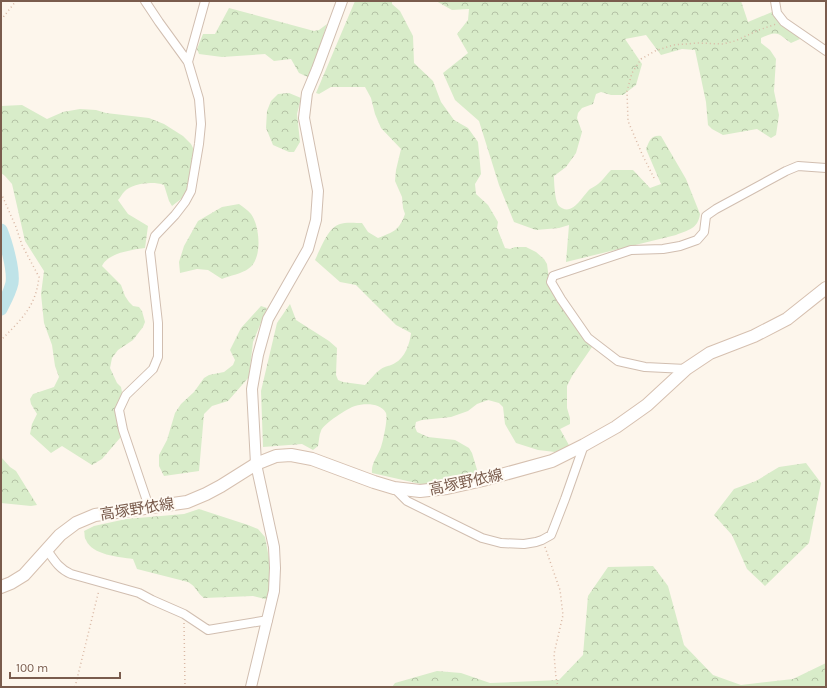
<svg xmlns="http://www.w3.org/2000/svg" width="827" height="688" font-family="Karla,'Noto Sans JP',sans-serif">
  <defs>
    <pattern id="forest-crowns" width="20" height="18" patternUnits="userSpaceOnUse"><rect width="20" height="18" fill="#d8ecc9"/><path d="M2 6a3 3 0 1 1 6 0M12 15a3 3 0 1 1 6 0" fill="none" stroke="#b4c2a5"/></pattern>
  </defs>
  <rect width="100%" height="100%" fill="#fdf6ec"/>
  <path fill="url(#forest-crowns)" d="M355,1H392V4L400,11L413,36L414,63L433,81L441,102L454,120L468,128L478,142L481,174L475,184L476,194L488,205L498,222L497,228L505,248L510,249L515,247H526L536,252L544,259L547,264L549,279L561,304L592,347L572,376L567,386V408L570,418V424L560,429L570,447L555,452L538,450L516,443L505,424L503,407L499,403L488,400L477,404L468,411L451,417L422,420L416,422L415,427L417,432L428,437L455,440L469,448L472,453L478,473L473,477L425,485L372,473C371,463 378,456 381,447C383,441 388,419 386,413C381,403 365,403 355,406C348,408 323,424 321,431C319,435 319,441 318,446L313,450L302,444L263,447L261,391L277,323L290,304L296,320L329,341L337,348L336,375L338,380L343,382L365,385C370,380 375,373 381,369C385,366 391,366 395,363C405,358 410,343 411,333L396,325L356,285L340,282L315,260C320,250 328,227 340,224C345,222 356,223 362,223L368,232L378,238C393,232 399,231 405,214L403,208L402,197L395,181L396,170L401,149L381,128L375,114L371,98L365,87H331L319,94L316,93Z
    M436,1H741L748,22L772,12L800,39L791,43C776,32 778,31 761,38V43L770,50L776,59L774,91L779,115L776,135L771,138L757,129L723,135L712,129L708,125L706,102L695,50L682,49L661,55L646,35L625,39L642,64L636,85L623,95H611L601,92L596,94L593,104L582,108L578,113L577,118L582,132L576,153L566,167L554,176C554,183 555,202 559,206C572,218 583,195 590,189C593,187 596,186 598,184C603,180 607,174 611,170H633L650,188L661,184L646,149C650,140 651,135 661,136L686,179L700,214C698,229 688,230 676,235L566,262L569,225L559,228L536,230L514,222L499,185L479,121L455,100L443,73L468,53L457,34L468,20L469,9L452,10Z
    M229,8L314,31L319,30L327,24L310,78L299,73L291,59L274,61L265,54L222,57L199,54L197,49L203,34H215Z
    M289,93L301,98L297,114L300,142L294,152H289L273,145L266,128L267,111L271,101L278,94Z
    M22,105L47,119L63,112L80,109L96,110L106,113L149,118L164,124L183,136L191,144L198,158L194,179L181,199L172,206L169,201L164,185C153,181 132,183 124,192C122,194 120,198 118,200L128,214L148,226L145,248C131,250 108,253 102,266L121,285L125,296L129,302L133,306L139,307L142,311L145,322L143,327L133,340L118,350L112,358L110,368L117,383L121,387L122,392L119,406L120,438L102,459L92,465L62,446L51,453L30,434L32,424L37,414L31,404L30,399L33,394L54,387L59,377L55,366L52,345L44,323L41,294L44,271L25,241L12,184L5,176L1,173V106Z
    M239,204C243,207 248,210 251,214C260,226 263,260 248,269C243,273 229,276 222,279L208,270L197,269L180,273L179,262L184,246L198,221L222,207Z
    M261,306L267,308L253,342L249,377L228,401L212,406L204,414L199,471L164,476L159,466V455L167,440L175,413L181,404L194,392L204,378L209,375L224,372L233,365L235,360L230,350L241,328Z
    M1,457L10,467L16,471L37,505L31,506L1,503Z
    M806,463L821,483L809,543L765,586L747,569L732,535L714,515L734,489L756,481L779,467Z
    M199,509L248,525L258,529L265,537L271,569L270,598L265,599L253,596L204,598C196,592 197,587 188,582L137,569L133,559C119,557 92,555 86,540C84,538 85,533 84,531L94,526L126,519L184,514Z
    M653,566L668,586L684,645L713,675L741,685L793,679L826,663V687H392L395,683L437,671L461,673L490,683L559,680L583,655L588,596L608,567Z"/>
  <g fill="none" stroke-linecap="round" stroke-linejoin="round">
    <path stroke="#bfe3e8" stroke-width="13" d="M1,230C6,242 14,270 12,283C10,292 5,301 1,309"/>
    <defs>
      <path id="minor" d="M145,1L159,22L188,62L199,99L201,124L199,144L191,191L185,202L175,215L155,236L150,252L158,323V357L153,369L126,395L119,410L123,430L149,507
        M775,1L777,13L784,22L826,51
        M188,62L205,1
        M686,369L645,367L618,361L588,338L561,299L551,282L553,276L631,250L663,249L680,246L697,240L704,232L706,216L716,209L786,171L798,166L826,168
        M394,488L407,501L482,538L501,543L524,544L536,542L542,540L551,535L553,530L565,499L584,445
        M47,550C54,560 59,569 71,574L139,593L152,600L184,614L208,630L268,620"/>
      <path id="tertiary" d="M251,687L274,591L275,568L274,547L256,464L252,389L258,355L268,319L308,249L316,220L318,191L304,118L307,93L317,69L342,1"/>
      <path id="secondary" d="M1,587L11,583L24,575L60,535L76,523L95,515L187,502L206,494L221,486L256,464L276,456L291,455L312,459L374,482L394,488L420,491L447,488L483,480L552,461L584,445L616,427L647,405L686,369L710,353L754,336L787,319L826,288"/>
    </defs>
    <use href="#minor" stroke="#d1beb0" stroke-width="10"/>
    <use href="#tertiary" stroke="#d1beb0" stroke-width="12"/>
    <use href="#secondary" stroke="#d6c0b0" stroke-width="14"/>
    <path stroke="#d9b8a5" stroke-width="1.5" stroke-dasharray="1 3" stroke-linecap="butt" d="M1,20L16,1
      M654,178L642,154L628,121L627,91L632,73L641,59L655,51L673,45L698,43L723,44L735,41L759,30L776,24
      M1,193L16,227L22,245L39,277C38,284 37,291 34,298C28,314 13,328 1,340
      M545,547L560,590L563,615L554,654L556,678L558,687
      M184,623L185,687
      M75,687L99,590"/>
    <use href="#minor" stroke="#fff" stroke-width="8"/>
    <use href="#tertiary" stroke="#fff" stroke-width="10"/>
    <use href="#secondary" stroke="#fff" stroke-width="12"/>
  </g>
  <g text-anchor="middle" stroke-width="4" stroke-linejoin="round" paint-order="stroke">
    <g font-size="15" fill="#7a5c4d" stroke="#fffaf3">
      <text transform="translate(466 482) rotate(-12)" y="5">高塚野依線</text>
      <text transform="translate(137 509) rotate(-9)" y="5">高塚野依線</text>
    </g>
  </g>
  <rect width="827" height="688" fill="none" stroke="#7a5c4d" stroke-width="4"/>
  <path d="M10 672v6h110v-6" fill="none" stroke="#7a5c4d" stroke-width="2"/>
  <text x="16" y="672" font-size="12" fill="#7a5c4d" stroke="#fffaf3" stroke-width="3" paint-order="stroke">100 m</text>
</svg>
